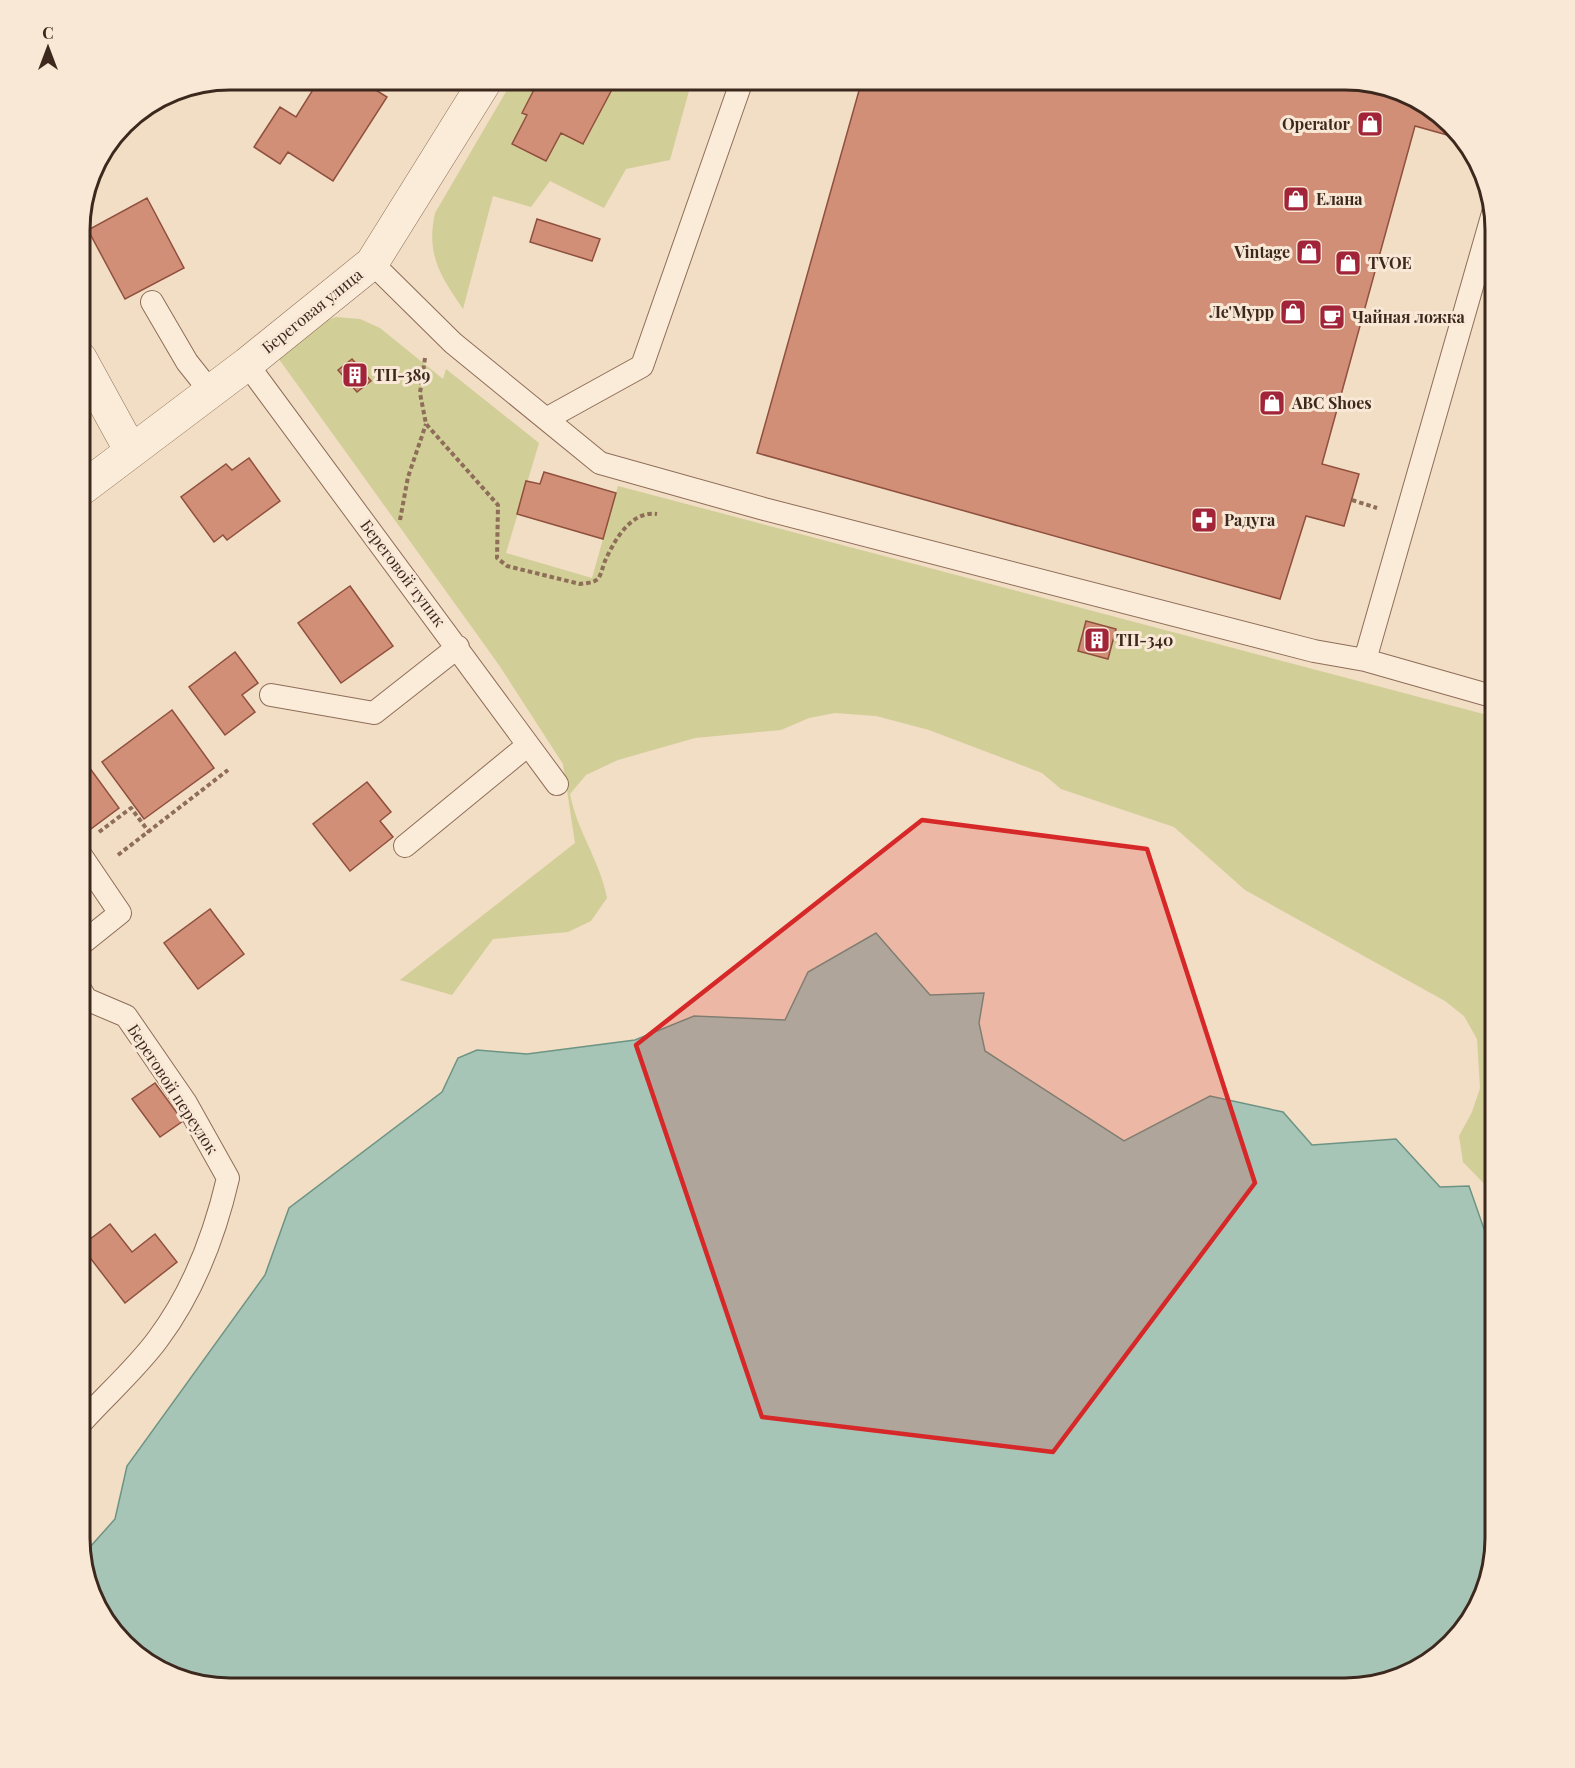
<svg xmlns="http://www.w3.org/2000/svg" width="1575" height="1768" font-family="'Playfair Display',serif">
  <rect width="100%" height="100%" fill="#f2ddc5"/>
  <path fill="#d1ce97" d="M513,80H539L523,112L527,115L512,144L546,161L561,133L584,144L617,80H692L670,160L626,169L604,208L550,181L531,207L493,196L463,309C440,275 426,255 435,213Z
    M336,317L360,319L380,328L443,379L446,369L539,443L506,553L592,578L618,486L1495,717V1195L1463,1162L1459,1136L1472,1112L1480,1088L1477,1039L1464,1016L1445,1001L1245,890L1174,827L1061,789L1042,773L929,730L876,716L835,713L809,718L781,730L695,738L618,760L586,775L570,794C577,831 600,861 607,898L591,921L568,932L493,939L452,995L400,980L575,843L563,764L499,665L276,355L319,323Z"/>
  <path fill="#a7c5b7" stroke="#6c9484" stroke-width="1.5" d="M876,933L930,995L984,993L979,1023L985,1051L1124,1141L1210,1096L1283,1112L1312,1145L1396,1139L1440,1187L1469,1186L1484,1229L1495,1232V1539L1480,1605L1437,1658L1393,1681L1346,1688H229L163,1673L110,1630L87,1586L82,1556L115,1519L127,1466L265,1275L289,1208L442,1092L458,1058L477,1050L527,1054L635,1040L694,1016L785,1020L808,972Z"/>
  <path fill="#d28f78" stroke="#8f503d" stroke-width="1.5" d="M319,80H360L387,97L333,181L288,152L280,164L254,147L280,107L296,117Z
    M539,80H617L583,144L561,133L546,161L512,144L527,115L522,113Z
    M862,80H1355L1420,99L1459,134L1458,138L1415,126L1322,464L1359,474L1344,526L1306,516L1280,599L757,453Z
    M217,82L184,98L180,89Z
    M147,198L184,268L125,299L88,230Z
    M537,219L600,239L592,261L530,242Z
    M352,359L371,381L357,392L338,370Z
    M249,458L280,501L227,540L223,535L214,542L181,497L226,464L232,470Z
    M544,472L616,493L603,539L517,514L526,481L540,484Z
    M350,586L393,646L341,683L298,623Z
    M1086,621L1116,629L1108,659L1078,651Z
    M235,652L258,683L242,695L255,712L225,735L189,687Z
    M172,710L214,768L144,819L102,762Z
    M89,767L119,808L80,837V773Z
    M367,782L391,812L380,821L393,837L350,871L313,824Z
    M210,909L244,954L198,989L164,943Z
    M155,1083L183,1121L160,1137L132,1099Z
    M110,1224L132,1252L155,1234L177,1262L125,1303L81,1246Z"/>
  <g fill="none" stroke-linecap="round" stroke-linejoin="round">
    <defs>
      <path id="lane" d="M372,263L453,343L600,463L764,509L1314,651L1365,660L1495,697
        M152,302L187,362L210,391
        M247,364L557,784
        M546,419L642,366L742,80
        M1365,660L1493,213
        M271,695L374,713L458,647
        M405,846L528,745
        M80,945L120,913L80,854
        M80,1424C105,1396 136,1369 158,1339C193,1292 215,1234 228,1178L186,1103L126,1016L86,999L80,989"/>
      <path id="street" d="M80,358L131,451
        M80,490L247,364L372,263L486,80"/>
    </defs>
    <use href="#lane" stroke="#8e6d59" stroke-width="24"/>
    <use href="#street" stroke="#8e6d59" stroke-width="34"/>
    <path stroke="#8e6d59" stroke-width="4" stroke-dasharray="4.5 3" stroke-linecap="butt" d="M425,358L420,393L426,424L498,505L497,558L507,566L580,584C586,583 593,583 598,579C601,575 603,566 605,561C614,541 631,510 657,514
      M1352,500L1377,508
      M400,520L408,477L426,424
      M99,832L131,808L149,832
      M118,855L228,770"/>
    <use href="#lane" stroke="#fbecd9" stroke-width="22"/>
    <use href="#street" stroke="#fbecd9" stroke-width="33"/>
  </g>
  <path fill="#d62828" fill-opacity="0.2" stroke="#d62828" stroke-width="4.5" stroke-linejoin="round" d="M922,820L1147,849L1255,1183L1053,1452L762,1417L636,1045Z"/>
  <defs>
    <symbol id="shop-square" viewBox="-11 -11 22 22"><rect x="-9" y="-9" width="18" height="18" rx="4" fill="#a22439" stroke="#f8e8d5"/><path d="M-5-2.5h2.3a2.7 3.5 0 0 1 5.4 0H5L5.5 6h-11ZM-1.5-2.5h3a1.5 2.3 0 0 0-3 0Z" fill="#fff"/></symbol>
    <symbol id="cafe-square" viewBox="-11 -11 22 22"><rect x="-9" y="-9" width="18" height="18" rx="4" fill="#a22439" stroke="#f8e8d5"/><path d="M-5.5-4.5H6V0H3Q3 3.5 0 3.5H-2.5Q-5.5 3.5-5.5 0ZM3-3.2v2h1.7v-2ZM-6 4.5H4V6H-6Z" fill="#fff"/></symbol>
    <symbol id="building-square" viewBox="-11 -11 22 22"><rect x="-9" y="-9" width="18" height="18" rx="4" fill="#a22439" stroke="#f8e8d5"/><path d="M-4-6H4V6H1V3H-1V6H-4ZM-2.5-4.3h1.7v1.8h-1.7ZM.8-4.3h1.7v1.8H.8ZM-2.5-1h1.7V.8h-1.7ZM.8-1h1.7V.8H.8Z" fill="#fff"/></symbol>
    <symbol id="pharmacy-square" viewBox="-11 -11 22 22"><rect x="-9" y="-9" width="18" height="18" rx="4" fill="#a22439" stroke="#f8e8d5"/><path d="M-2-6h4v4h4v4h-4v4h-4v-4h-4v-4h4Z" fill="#fff"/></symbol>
  </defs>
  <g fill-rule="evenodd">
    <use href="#shop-square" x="1355" y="109" width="30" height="30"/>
    <use href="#shop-square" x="1281" y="184" width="30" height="30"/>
    <use href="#shop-square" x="1294" y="237" width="30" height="30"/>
    <use href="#shop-square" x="1333" y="248" width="30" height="30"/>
    <use href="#shop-square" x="1278" y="297" width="30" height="30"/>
    <use href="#cafe-square" x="1317" y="302" width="30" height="30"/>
    <use href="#building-square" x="340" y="360" width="30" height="30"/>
    <use href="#shop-square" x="1257" y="388" width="30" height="30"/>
    <use href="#pharmacy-square" x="1189" y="505" width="30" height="30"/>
    <use href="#building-square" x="1082" y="625" width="30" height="30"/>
  </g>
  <g text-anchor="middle" stroke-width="6" stroke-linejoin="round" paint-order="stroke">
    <g font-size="16" font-weight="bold" fill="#3d281e" stroke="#f8e8d5" text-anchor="start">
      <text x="1350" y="130" text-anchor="end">Operator</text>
      <text x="1316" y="205">Елана</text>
      <text x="1290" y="258" text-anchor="end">Vintage</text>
      <text x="1368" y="269">TVOE</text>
      <text x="1274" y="318" text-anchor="end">Ле'Мурр</text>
      <text x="1352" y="323">Чайная ложка</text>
      <text x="374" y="381">ТП-389</text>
      <text x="1292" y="409">ABC Shoes</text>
      <text x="1224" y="526">Радуга</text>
      <text x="1116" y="646">ТП-340</text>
    </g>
    <g font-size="16" fill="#3d281e" stroke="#f8e8d5">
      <text transform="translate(312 311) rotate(-39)" y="6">Береговая улица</text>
      <text transform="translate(403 573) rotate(53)" y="6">Береговой тупик</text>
      <text transform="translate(173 1089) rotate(57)" y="6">Береговой переулок</text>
    </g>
  </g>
  <path d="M0 0H1575V1768H0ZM230 90H1345A140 140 0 0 1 1485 230V1538A140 140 0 0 1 1345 1678H230A140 140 0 0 1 90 1538V230A140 140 0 0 1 230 90Z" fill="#f8e8d5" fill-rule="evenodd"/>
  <path fill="none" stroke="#3d281e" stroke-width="3" d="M230 90H1345A140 140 0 0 1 1485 230V1538A140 140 0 0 1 1345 1678H230A140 140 0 0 1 90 1538V230A140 140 0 0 1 230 90Z"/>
  <g transform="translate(48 48)" stroke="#f8e8d5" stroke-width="4.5" paint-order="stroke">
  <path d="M0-4.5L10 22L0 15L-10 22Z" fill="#3d281e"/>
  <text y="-9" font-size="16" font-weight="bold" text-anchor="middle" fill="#3d281e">С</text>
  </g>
</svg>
